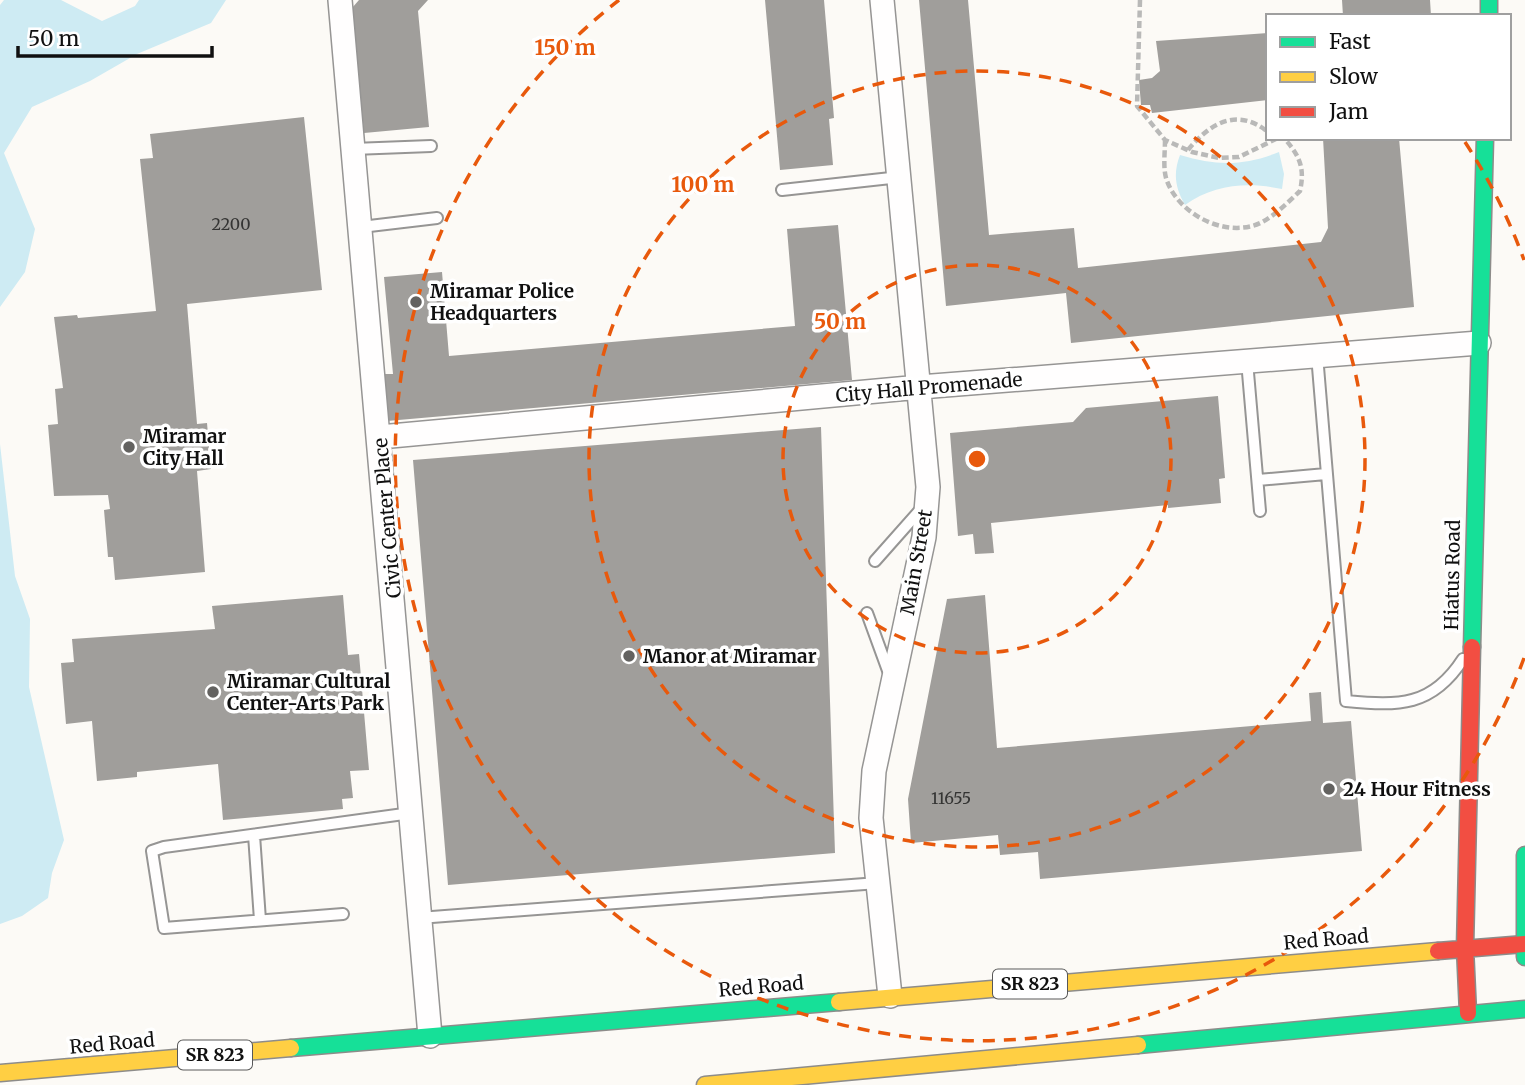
<svg xmlns="http://www.w3.org/2000/svg" width="1525" height="1085" font-family="Merriweather,serif">
  <rect width="100%" height="100%" fill="#fcfaf6"/>
  <path fill="#ceebf3" d="M4,0H61L102,21L135,6L139,0H226L211,23L137,54L90,81L32,107L4,153L35,229L25,272L0,307V5Z
    M1279,152L1284,174L1282,189C1248,182 1215,184 1185,205C1175,188 1173,173 1180,155C1217,166 1244,166 1279,152Z
    M0,444L15,576L30,619L29,687L64,840L52,873L48,898L22,916L0,924Z"/>
  <path fill="#a09e9b" d="M359,0H428L418,11L429,127L364,133L352,8Z
    M765,0H824L834,118L829,119L833,165L780,170Z
    M919,0H968L989,235L1074,228L1078,268L1321,242L1328,228L1323,138H1399L1414,307L1071,343L1066,293L946,306Z
    M1342,0H1430L1431,16H1343Z
    M1268,33V100L1152,113L1150,105H1141L1139,80L1152,78L1160,71L1156,41Z
    M304,117L322,290L187,304L197,424L207,423L211,469L197,471L205,572L115,580L113,557H108L104,510L110,509L108,495L54,496L48,425L58,424L55,389L63,388L54,317L77,315L78,318L156,311L140,159L153,158L150,134Z
    M838,225L852,380L387,421L383,374H393L384,277L442,272L449,356L795,326L787,229Z
    M1218,396L1225,478L1219,479L1221,503L1168,508V505L991,523L994,553L975,554L973,534L958,536L950,433L1073,422L1086,408Z
    M821,427L835,853L448,885L413,460Z
    M343,595L348,655L359,654L369,770L350,771L353,798L342,799L343,809L223,820L218,764L137,772V777L97,781L92,721L66,724L61,663L74,662L72,639L215,629L212,606Z
    M985,595L997,748L1311,721L1309,693L1321,692L1323,723L1351,721L1362,851L1040,879L1038,852L1000,855L998,835L911,843L908,799L947,599Z"/>
  <g fill="none" stroke-linecap="round" stroke-linejoin="round">
    <defs>
      <path id="lane" d="M353,149L431,146
        M782,190L900,177
        M361,227L437,218
        M1317,355L1346,701C1399,706 1432,707 1463,659
        M1247,361L1260,511
        M1258,480L1326,474
        M875,561L922,508
        M867,613L890,676
        M254,835L260,920
        M343,914L164,928L152,851L164,847L411,813
        M419,918L878,883"/>
      <path id="street" d="M340,0L430,1036
        M882,0L928,487L924,537L874,771L871,818L890,996
        M380,437L920,387L1479,343"/>
      <path id="fast" d="M1489,0V16
        M1472,647L1485,138
        M1525,855V957
        M1138,1045L1525,1009
        M291,1048L839,1002"/>
      <path id="slow" d="M839,1002L1438,951
        M0,1073L291,1048
        M705,1085L1138,1045"/>
      <path id="jam" d="M1438,951L1525,944
        M1468,1013L1465,948L1472,647"/>
    </defs>
    <use href="#lane" stroke="#969594" stroke-width="14"/>
    <use href="#street" stroke="#969594" stroke-width="26"/>
    <use href="#fast" stroke="#8d8c8a" stroke-width="19"/>
    <use href="#slow" stroke="#8d8c8a" stroke-width="19"/>
    <use href="#jam" stroke="#8d8c8a" stroke-width="19"/>
    <path stroke="#b9b9b8" stroke-width="4.5" stroke-dasharray="7 3.5" stroke-linecap="butt" d="M1140,0L1137,106L1165,140L1192,152L1219,158L1239,157L1278,138
      M1165,140C1165,152 1163,167 1166,178C1176,211 1218,235 1252,226C1269,222 1287,203 1300,191C1305,168 1300,156 1284,138
      M1188,150C1210,123 1237,107 1268,132"/>
    <use href="#lane" stroke="#fffefe" stroke-width="10"/>
    <use href="#street" stroke="#fffefe" stroke-width="23"/>
    <use href="#fast" stroke="#16e098" stroke-width="16"/>
    <use href="#slow" stroke="#ffcf43" stroke-width="16"/>
    <use href="#jam" stroke="#f24e42" stroke-width="16"/>
  </g>
  <g fill="none" stroke="#e8590c" stroke-width="3.5" stroke-dasharray="12 9">
    <circle cx="977" cy="459" r="194"/>
    <circle cx="977" cy="459" r="388"/>
    <path d="M1524 658A582 582 0 1 1 619 0M1465 142A582 582 0 0 1 1524 260"/>
  </g>
  <g fill="#636260" stroke="#fff" stroke-width="2.5">
    <circle cx="416" cy="302" r="7"/>
    <circle cx="129" cy="447" r="7"/>
    <circle cx="629" cy="656" r="7"/>
    <circle cx="213" cy="692" r="7"/>
    <circle cx="1329" cy="789" r="7"/>
  </g>
  <g text-anchor="middle" stroke-width="7" stroke-linejoin="round" paint-order="stroke">
    <g font-size="16" fill="#343433">
      <text x="231" y="230">2200</text>
      <text x="951" y="804">11655</text>
    </g>
    <g fill="#fff" stroke="#585858" stroke-width="2">
      <rect x="993" y="969.5" width="74" height="29" rx="5"/>
      <rect x="178" y="1040.5" width="74" height="29" rx="5"/>
    </g>
    <g font-size="18" font-weight="bold" fill="#101010">
      <text x="1030" y="990">SR 823</text>
      <text x="215" y="1061">SR 823</text>
    </g>
    <g font-size="19" font-weight="bold" fill="#101010" stroke="#fff" text-anchor="start">
      <text x="430" y="298">Miramar Police<tspan x="430" dy="22">Headquarters</tspan></text>
      <text x="143" y="443">Miramar<tspan x="143" dy="22">City Hall</tspan></text>
      <text x="643" y="663">Manor at Miramar</text>
      <text x="227" y="688">Miramar Cultural<tspan x="227" dy="22">Center-Arts Park</tspan></text>
      <text x="1343" y="796">24 Hour Fitness</text>
    </g>
    <g font-size="19" fill="#101010" stroke="#fff">
      <text transform="translate(929 387) rotate(-5)" y="7">City Hall Promenade</text>
      <text transform="translate(387 518) rotate(-95)" y="7">Civic Center Place</text>
      <text transform="translate(916 562) rotate(-80)" y="7">Main Street</text>
      <text transform="translate(1452 575) rotate(-89)" y="7">Hiatus Road</text>
      <text transform="translate(1326 939) rotate(-5)" y="7">Red Road</text>
      <text transform="translate(761 986) rotate(-5)" y="7">Red Road</text>
      <text transform="translate(112 1043) rotate(-5)" y="7">Red Road</text>
    </g>
  </g>
  <circle cx="977" cy="459" r="10" fill="#e8590c" stroke="#fff" stroke-width="3.5"/>
  <g font-size="21" text-anchor="middle" font-weight="bold" fill="#e8590c" stroke="#fff" stroke-width="7" stroke-linejoin="round" paint-order="stroke">
    <text x="565" y="55">150 m</text>
    <text x="703" y="192">100 m</text>
    <text x="840" y="329">50 m</text>
  </g>
  <rect x="1266" y="14" width="245" height="126" fill="#ffffff" stroke="#9f9f9f" stroke-width="2"/>
  <rect x="1280" y="37" width="35" height="10" fill="#16e098" stroke="#9f9f9f" stroke-width="2"/>
  <text x="1329" y="49" font-size="21" fill="#101010">Fast</text>
  <rect x="1280" y="72" width="35" height="10" fill="#ffcf43" stroke="#9f9f9f" stroke-width="2"/>
  <text x="1329" y="84" font-size="21" fill="#101010">Slow</text>
  <rect x="1280" y="107" width="35" height="10" fill="#f24e42" stroke="#9f9f9f" stroke-width="2"/>
  <text x="1329" y="119" font-size="21" fill="#101010">Jam</text>
  <path d="M18 46v10h194v-10" fill="none" stroke="#101010" stroke-width="3.5"/>
  <text x="28" y="46" font-size="21" fill="#101010" stroke="#ffffff" stroke-width="5" paint-order="stroke">50 m</text>
</svg>
